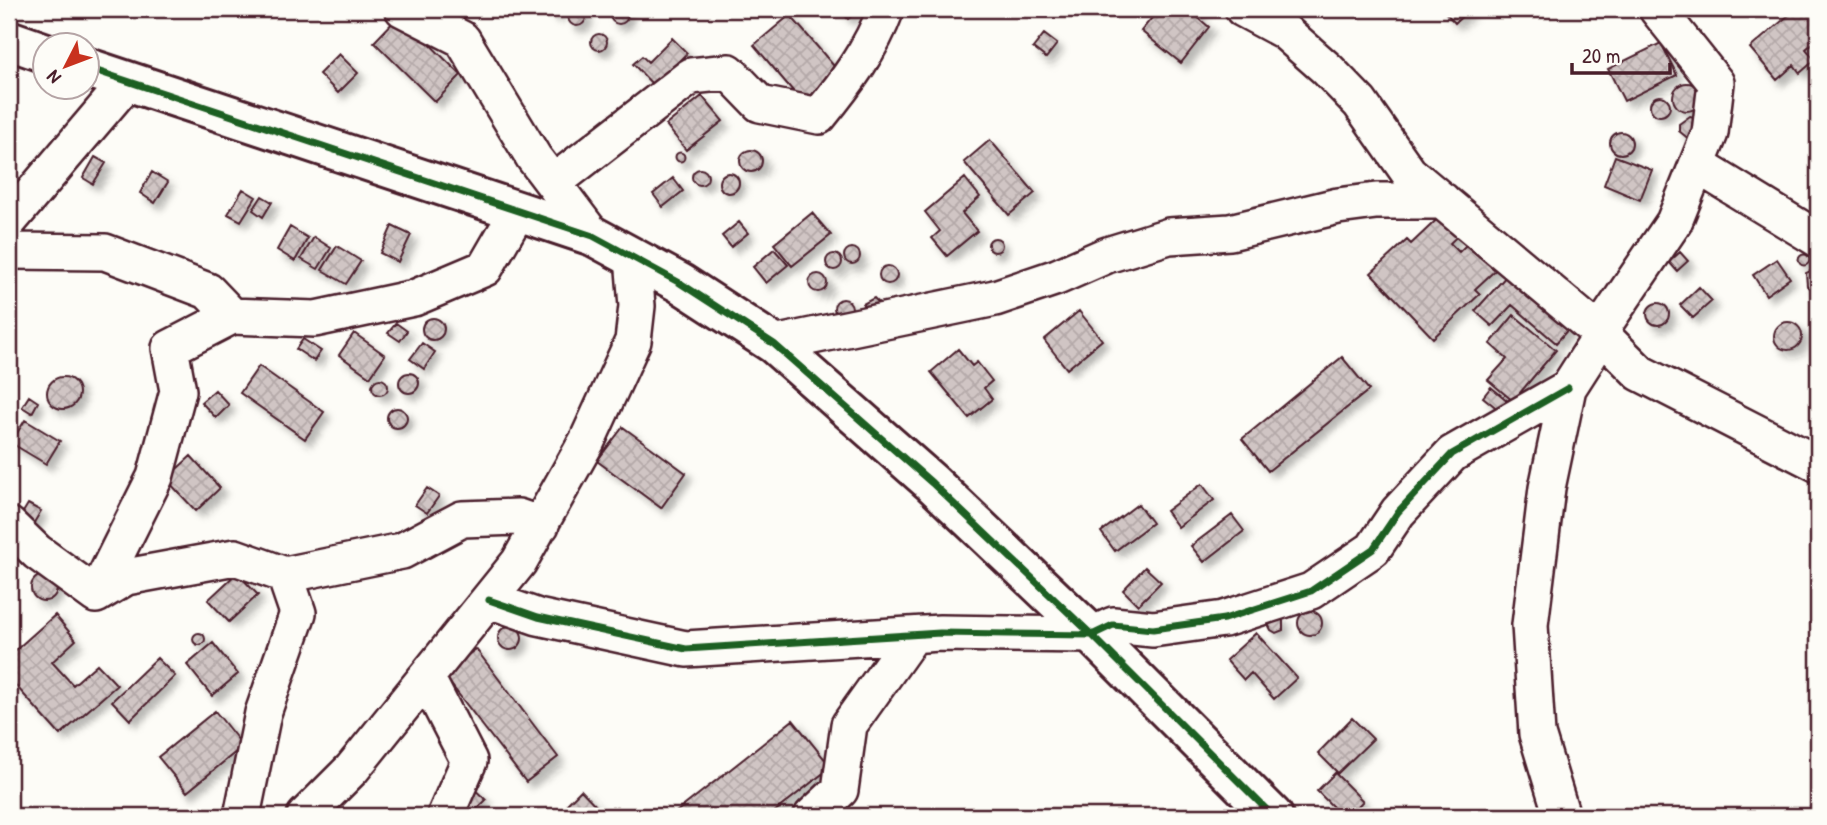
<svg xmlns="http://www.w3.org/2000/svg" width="1827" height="825" font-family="'Patrick Hand',sans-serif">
  <defs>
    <pattern id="building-cross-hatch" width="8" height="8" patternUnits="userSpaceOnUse" patternTransform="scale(1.75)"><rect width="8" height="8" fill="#d0c5c4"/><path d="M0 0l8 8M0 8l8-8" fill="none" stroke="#b4a9a9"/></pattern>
    <filter id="shadow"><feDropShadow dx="6" dy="6" stdDeviation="3.5" flood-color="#0004"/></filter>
  </defs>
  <rect width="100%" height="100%" fill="#fdfcf7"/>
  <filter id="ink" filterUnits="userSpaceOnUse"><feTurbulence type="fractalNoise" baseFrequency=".0143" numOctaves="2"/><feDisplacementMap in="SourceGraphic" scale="14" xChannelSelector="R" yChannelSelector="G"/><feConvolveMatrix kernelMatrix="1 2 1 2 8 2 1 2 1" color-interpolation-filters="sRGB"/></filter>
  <g filter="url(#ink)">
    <path fill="url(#building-cross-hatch)" stroke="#4a1f2b" stroke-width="2" filter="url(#shadow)" d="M610 15a9 9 0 1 1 18 0a9 9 0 1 1-18 0Z
      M568 17a9 9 0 1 1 18 0a9 9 0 1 1-18 0Z
      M547,9H562L554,16Z
      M839,9H861L848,19Z
      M1159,9H1202L1196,16L1209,27L1181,63L1141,31Z
      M1442,9H1470L1455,23Z
      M1796,9H1818V39L1806,49L1815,60L1800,73L1794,65L1777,80L1750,48Z
      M400,15L461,75L435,102L374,42Z
      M790,15L840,73L804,104L754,45Z
      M1044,34L1057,44L1046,58L1033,48Z
      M591 42a8 8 0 1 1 16 0a8 8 0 1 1-16 0Z
      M672,38L687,53L654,86L633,64L642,56L648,62Z
      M1661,43L1677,75L1624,101L1608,69Z
      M339,54L358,73L338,93L319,74Z
      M1673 97a14 14 0 1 1 28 0a14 14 0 1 1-28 0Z
      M1650 106a10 10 0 1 1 20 0a10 10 0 1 1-20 0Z
      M702,96L723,121L686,150L666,125Z
      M1690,116L1697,118L1690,140L1679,131V124Z
      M1610 143a11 11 0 1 1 22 0a11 11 0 1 1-22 0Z
      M990,140L1035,193L1009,215L964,162Z
      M740 161a11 11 0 1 1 22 0a11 11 0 1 1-22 0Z
      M675.5 157a4.5 4.5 0 1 1 9 0a4.5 4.5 0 1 1-9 0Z
      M1615,156L1652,170L1640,200L1604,185Z
      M95,157L106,163L93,184L83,178Z
      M692 177a8 8 0 1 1 16 0a8 8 0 1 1-16 0Z
      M152,172L168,182L155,203L140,193Z
      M719 183a10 10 0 1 1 20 0a10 10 0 1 1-20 0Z
      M673,178L683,191L663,207L653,194Z
      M965,178L980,197L962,213L977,231L947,256L932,238L940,231L925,212Z
      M243,189L256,197L241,221L228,214Z
      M262,196L272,202L263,217L253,210Z
      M1449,208L1467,227L1450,243L1459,252L1475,236L1502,264L1475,289L1480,294L1433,338L1371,273L1407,240L1411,244Z
      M812,213L831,235L792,266L774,244Z
      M739,222L748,233L731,247L722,236Z
      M392,226L411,235L398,262L380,253Z
      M290,227L308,238L295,261L277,250Z
      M314,237L331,248L318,269L301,259Z
      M988 245a7 7 0 1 1 14 0a7 7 0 1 1-14 0Z
      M337,246L361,261L346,284L322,270Z
      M844 256a8 8 0 1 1 16 0a8 8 0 1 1-16 0Z
      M774,249L788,265L766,283L753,267Z
      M1680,252L1688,261L1677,271L1669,262Z
      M826 262a8 8 0 1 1 16 0a8 8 0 1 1-16 0Z
      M1798.5 260a5.5 5.5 0 1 1 11 0a5.5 5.5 0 1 1-11 0Z
      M1777,259L1790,278L1766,295L1753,275Z
      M1516,265L1577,319L1556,343L1512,305L1492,326L1475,311Z
      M879 275a9 9 0 1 1 18 0a9 9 0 1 1-18 0Z
      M1817,268L1818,288L1812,289L1807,286L1806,273Z
      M809 283a9 9 0 1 1 18 0a9 9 0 1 1-18 0Z
      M1699,287L1712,301L1693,318L1680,305Z
      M874,298L882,306L862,310L863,304Z
      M834 308a9 9 0 1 1 18 0a9 9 0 1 1-18 0Z
      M1647 314a11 11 0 1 1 22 0a11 11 0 1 1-22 0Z
      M1079,311L1102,340L1067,369L1044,340Z
      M1514,315L1556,350L1513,401L1488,380L1507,359L1490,344Z
      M422 329a11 11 0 1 1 22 0a11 11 0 1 1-22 0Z
      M1774 336a14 14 0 1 1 28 0a14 14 0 1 1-28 0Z
      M396,323L407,331L400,341L388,333Z
      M354,333L385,355L370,377L339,355Z
      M303,339L321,351L314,361L296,349Z
      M422,343L435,352L424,369L410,359Z
      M958,349L972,366L977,362L992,381L984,388L992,399L969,418L931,372Z
      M1342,357L1369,390L1268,471L1242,439Z
      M259,366L324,412L305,439L240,393Z
      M399 383a10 10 0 1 1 20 0a10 10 0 1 1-20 0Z
      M47 393a16 16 0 1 1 32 0a16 16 0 1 1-32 0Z
      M372 387a8 8 0 1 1 16 0a8 8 0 1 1-16 0Z
      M1491,387L1514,406L1505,415L1483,397Z
      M215,390L229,405L216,418L201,402Z
      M29,396L38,402L32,413L22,407Z
      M387 418a10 10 0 1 1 20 0a10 10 0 1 1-20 0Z
      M25,420L60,441L46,464L11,443Z
      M623,427L686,473L661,508L597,461Z
      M191,456L220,488L196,511L166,479Z
      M1202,484L1214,500L1178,527L1166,511Z
      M427,488L439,496L427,513L415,505Z
      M28,504L41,511L29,531L16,524Z
      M1138,504L1152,523L1115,551L1101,532Z
      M1232,515L1244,531L1204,562L1191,546Z
      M1145,567L1161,582L1138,605L1123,590Z
      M237,573L258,595L229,622L208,600Z
      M31 588a13 13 0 1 1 26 0a13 13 0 1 1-26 0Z
      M1298 623a12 12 0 1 1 24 0a12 12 0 1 1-24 0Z
      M55,615L76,640L52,662L73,685L97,664L117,685L60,735L9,678V656Z
      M1271,618H1283V630L1276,633L1271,630L1268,624Z
      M498 638a12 12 0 1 1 24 0a12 12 0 1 1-24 0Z
      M193 639a6 6 0 1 1 12 0a6 6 0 1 1-12 0Z
      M1256,633L1297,678L1274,699L1251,673L1244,680L1226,660Z
      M213,643L238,674L212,696L187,665Z
      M476,649L558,757L526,782L443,674Z
      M157,658L175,676L130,720L112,701Z
      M215,711L243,746L187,792L158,757Z
      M1352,718L1373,739L1338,773L1318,753Z
      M793,720L831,767L769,816H671Z
      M1335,773L1363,801L1348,816H1342L1317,791Z
      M470,785L486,800L471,815L456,799Z
      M581,790L600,810L593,816H578L567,804Z"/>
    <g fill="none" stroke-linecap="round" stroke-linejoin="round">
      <defs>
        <path id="minor" d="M403,9L462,39L534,158L593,236
          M1243,9L1284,31L1327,69L1360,103L1409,173L1602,335L1640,373L1818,464
          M1697,165L1818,239
          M553,183L691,76L729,72L760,104L819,116C846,83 871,50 886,9
          M9,221L128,81
          M9,251L105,252L208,291L232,316
          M774,344L995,298L1057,277L1107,255L1169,236L1230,232L1338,206L1376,201H1443
          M9,525L37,552L96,595L126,577L235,557L285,575L402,551L462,519L518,517L541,525
          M96,595L155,477L178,391L170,348L232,316L315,319L414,298L485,268L518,211
          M489,600L538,617L686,649L940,633L1092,635L1113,625L1153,629L1224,619L1311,591L1373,549L1398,512L1452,454L1568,388
          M428,675L430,685L469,761L445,816
          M242,816L263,713L298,613L285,575
          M305,816L352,769L519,562L587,441L633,341L637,306L633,257
          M812,816L840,790L849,725L913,635
          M1562,816L1537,734L1530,625L1547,488L1568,388L1602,335L1606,322L1674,222L1710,133L1716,83L1657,9"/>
        <path id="tertiary" d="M9,40L46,53
          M88,68L593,236L680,283L774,344L932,483L1092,635L1273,816"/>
      </defs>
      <use href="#minor" stroke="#4a1f2b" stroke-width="40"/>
      <use href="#tertiary" stroke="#4a1f2b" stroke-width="44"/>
      <use href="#minor" stroke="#fdfcf7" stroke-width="35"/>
      <use href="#tertiary" stroke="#fdfcf7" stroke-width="38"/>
      <defs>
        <path id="cycleway" d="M88,68L593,236L680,283L774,344L932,483L1092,635L1273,816
          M489,600L538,617L686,649L940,633L1092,635L1113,625L1153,629L1224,619L1311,591L1373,549L1398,512L1452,454L1568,388"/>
      </defs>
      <use href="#cycleway" stroke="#fdfcf7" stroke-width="11"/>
      <use href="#cycleway" stroke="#1b5e20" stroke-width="7"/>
    </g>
  </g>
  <rect width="1827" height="825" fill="none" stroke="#fdfcf7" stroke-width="35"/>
  <rect x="18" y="18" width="1792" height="790" fill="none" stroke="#4a1f2b" stroke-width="2.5" filter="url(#ink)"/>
  <g transform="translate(66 66) rotate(228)"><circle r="33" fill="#fdfcf7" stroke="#b5a4a5" stroke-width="2"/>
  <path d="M0-5L12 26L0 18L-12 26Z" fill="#c8321e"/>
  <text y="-10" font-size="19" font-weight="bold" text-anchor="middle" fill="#4a1f2b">N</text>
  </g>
  <path d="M1572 63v10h98v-10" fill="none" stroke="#4a1f2b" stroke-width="3.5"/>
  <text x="1582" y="63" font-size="21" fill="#4a1f2b" stroke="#fdfcf7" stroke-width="5" paint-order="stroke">20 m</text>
</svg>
